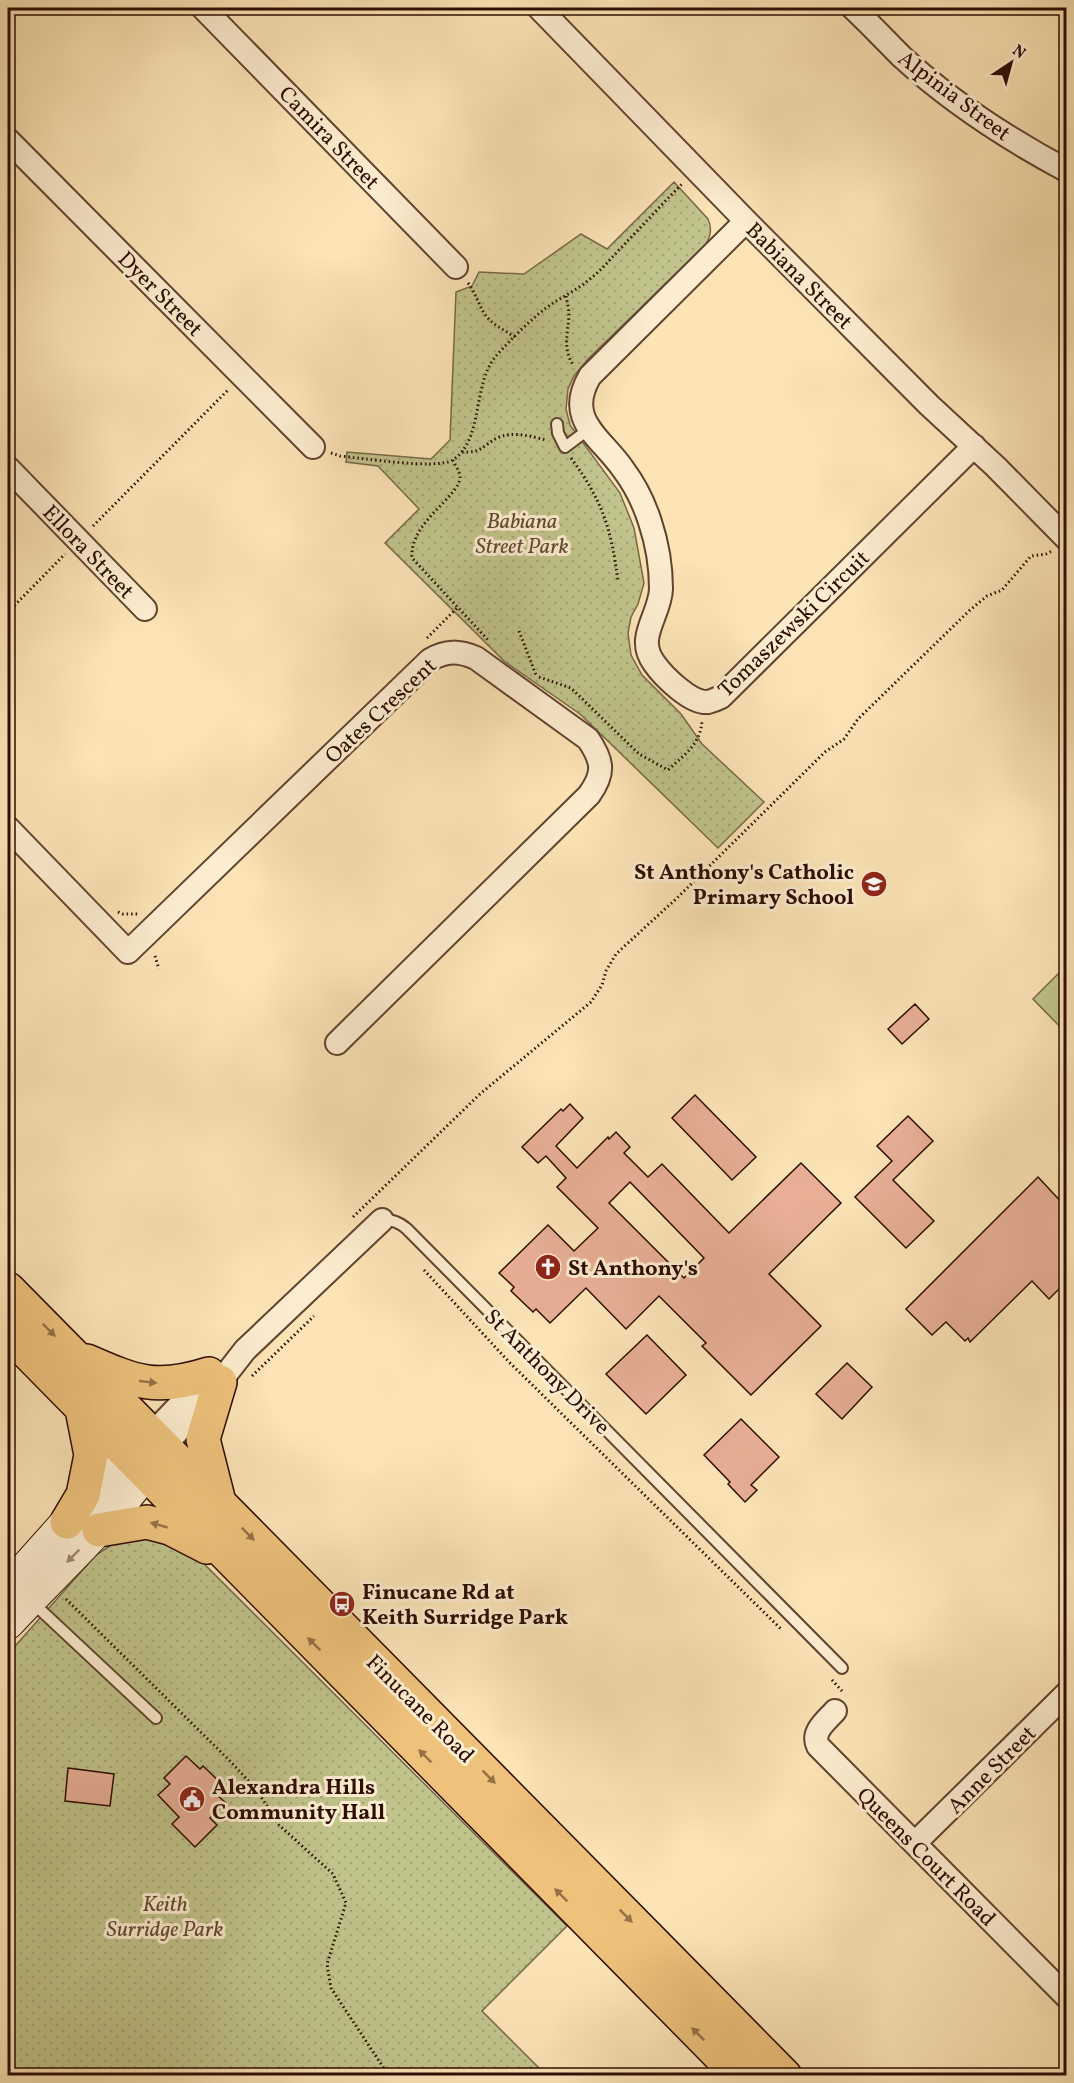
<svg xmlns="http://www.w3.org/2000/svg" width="1074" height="2083" font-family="Vollkorn,serif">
  <defs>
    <pattern id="park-dots" width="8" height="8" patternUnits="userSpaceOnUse" patternTransform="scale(1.5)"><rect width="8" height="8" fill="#c1c48c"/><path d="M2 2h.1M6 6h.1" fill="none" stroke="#a6a777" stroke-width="1.8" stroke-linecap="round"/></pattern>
  </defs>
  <rect width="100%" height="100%" fill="#fce4b6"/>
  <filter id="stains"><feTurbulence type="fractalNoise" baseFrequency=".00333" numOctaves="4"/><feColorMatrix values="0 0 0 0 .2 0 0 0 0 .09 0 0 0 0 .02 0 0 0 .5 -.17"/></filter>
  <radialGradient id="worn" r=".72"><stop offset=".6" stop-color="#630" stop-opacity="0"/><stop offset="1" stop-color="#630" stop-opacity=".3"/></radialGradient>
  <path fill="#c1c48c" stroke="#776847" stroke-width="1.5" d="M1066,966V1033L1033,999Z"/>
  <path fill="url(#park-dots)" stroke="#776847" stroke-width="1.5" d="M674,182L708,219C712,228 711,235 706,244L588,359L574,376L568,389L566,409L570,425L620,493L634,528L644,583L638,604L631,617L628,633L631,655L642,675L681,714L702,744L764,802L718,848L580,714L504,661L385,543L419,509L378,466L346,462L347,452L431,459L450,440L456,292L472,286L479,272L524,274L581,234L607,249Z
    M144,1538L161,1540L193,1553L567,1926L482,2011L546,2075H8V1654L96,1555L119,1540Z"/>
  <path fill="#e8af96" stroke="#2d0c02" stroke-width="1.5" fill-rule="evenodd" d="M915,1004L929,1019L902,1044L888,1029Z
    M695,1095L756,1157L732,1180L672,1118Z
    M570,1104L583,1118L556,1146L577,1168L608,1137L609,1139L616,1132L630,1147L624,1153L648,1177L662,1164L729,1233L801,1163L841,1203L769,1274L821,1326L751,1395L702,1346L706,1343L659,1296L626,1329L586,1288L550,1323L536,1309L533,1312L511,1291L514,1287L499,1273L548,1225L574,1251L598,1228L557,1187L566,1178L546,1156L538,1163L522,1147L561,1109L563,1111ZM630,1182L704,1258L684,1278L609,1203Z
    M908,1116L933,1141L893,1180L934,1221L906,1248L855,1197L892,1161L877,1146Z
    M1038,1177L1066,1207V1282L1049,1299L1032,1281L970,1342L968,1338L965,1341L946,1322L932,1335L906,1309Z
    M647,1335L686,1375L646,1414L606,1374Z
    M847,1363L872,1387L842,1419L816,1394Z
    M741,1419L779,1457L751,1485L757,1490L745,1502L728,1484L730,1482L704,1455Z
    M186,1756L200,1769L203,1766L225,1787L217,1795L226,1803L210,1818L217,1825L195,1847L172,1824L179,1817L158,1795L170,1784L164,1778Z
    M68,1768L114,1774L110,1806L65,1801Z"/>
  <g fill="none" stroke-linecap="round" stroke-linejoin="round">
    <defs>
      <path id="lane" d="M557,424L558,433L565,447L589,429
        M382,1220C393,1220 399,1222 407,1229L842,1668
        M32,1602L156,1718"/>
      <path id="street" d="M203,8L456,267
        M539,8L746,221L929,405L996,467L1066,538
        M853,8C870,24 886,41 902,57C951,102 1008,139 1066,170
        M8,140L313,447
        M746,221L590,376C564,420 601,437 623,469C635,485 644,503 650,522C657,543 661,567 661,589C660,616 635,637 654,663C663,676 691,704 708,702C712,701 717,699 721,697L974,446
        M8,468L145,609
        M8,828L128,952L430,660C446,650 459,651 476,658L588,739C603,761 605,773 589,795L337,1043
        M151,1435L192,1392
        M164,1447L220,1382L245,1350L382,1220
        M835,1711C826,1721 811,1732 818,1746L1066,1996
        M915,1843L1066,1694"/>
      <path id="secondary" d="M8,1588L67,1522L149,1438
        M8,1623C60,1567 117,1517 160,1452"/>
      <path id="highway" d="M8,1289L785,2076
        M8,1333L740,2076
        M87,1361C135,1382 156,1391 209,1374
        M219,1502L203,1439L220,1382
        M67,1522L83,1495L91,1455L82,1409
        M99,1530L147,1522L170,1528L207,1547"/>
    </defs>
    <use href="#lane" stroke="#61422f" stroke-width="14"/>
    <use href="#street" stroke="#61422f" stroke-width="26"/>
    <use href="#secondary" stroke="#2d0c02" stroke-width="34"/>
    <use href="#highway" stroke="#2d0c02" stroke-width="36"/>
    <path stroke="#2d0c02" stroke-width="3" stroke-dasharray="1.5 3" stroke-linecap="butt" d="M468,283C476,294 478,303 484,313C491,324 504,330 515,337
      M566,296C567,302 569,309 569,315C568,334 562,349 574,366
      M462,452C482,453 482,446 497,438C511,431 531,436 546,440
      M331,453L340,456C362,458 437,470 453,460C484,439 472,384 496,356C510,340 535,315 553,303C566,295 580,288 591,278C602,270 610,259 620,249C641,227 662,204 683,183
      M571,458C603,502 611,528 618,581
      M453,460C455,465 460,472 460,477C460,497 409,522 412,558L489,641
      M93,526L228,390
      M8,612L65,554
      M519,631L536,675
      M427,638L458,607
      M539,677L571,688L639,754L668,770C685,754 701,744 702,720
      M118,912L123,914H138
      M155,956L159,969
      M353,1217L480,1094L591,1002L602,985L606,971L616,954L677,898L825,752L844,739L858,719L970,610L987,596L1002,590L1031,556L1046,554L1052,551
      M424,1270L509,1362L781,1629
      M252,1376L314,1316
      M66,1599L229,1760L256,1789L279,1825L333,1874L346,1903L327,1964L331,1988L389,2076
      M832,1680L842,1691"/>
    <use href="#lane" stroke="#fdedd0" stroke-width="10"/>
    <use href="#street" stroke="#fdedd0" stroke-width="22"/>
    <use href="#secondary" stroke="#fdedd0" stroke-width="32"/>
    <use href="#highway" stroke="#eec27b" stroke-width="33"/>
  </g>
  <defs><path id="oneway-solid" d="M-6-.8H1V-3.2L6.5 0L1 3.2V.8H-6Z" transform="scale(1.5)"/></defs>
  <g fill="#977045">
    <use href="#oneway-solid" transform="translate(49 1330) rotate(45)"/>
    <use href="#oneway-solid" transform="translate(148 1382) rotate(6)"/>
    <use href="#oneway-solid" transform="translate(159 1525) rotate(-164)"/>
    <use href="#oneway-solid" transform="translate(248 1534) rotate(45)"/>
    <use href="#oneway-solid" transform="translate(314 1644) rotate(-135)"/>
    <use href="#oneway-solid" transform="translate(425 1756) rotate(-135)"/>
    <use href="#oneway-solid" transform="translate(489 1777) rotate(45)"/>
    <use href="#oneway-solid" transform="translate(561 1895) rotate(-135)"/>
    <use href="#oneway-solid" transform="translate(626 1916) rotate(45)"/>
    <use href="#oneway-solid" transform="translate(698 2034) rotate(-135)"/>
  </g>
  <use fill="#9f8873" href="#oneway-solid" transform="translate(73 1556) rotate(135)"/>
  <defs>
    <symbol id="school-disc" viewBox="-11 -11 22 22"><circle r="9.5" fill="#8f2418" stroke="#fdedd0"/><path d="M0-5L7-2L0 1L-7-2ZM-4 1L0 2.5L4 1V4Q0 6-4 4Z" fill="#fff"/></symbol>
    <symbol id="church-disc" viewBox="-11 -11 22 22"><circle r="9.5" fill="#8f2418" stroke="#fdedd0"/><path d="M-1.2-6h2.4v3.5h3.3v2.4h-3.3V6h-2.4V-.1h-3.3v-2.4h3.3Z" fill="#fff"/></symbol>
    <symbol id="bus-disc" viewBox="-11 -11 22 22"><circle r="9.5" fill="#8f2418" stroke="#fdedd0"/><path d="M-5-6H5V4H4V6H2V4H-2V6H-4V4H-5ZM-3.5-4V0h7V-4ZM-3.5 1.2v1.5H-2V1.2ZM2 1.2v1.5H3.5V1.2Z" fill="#fff"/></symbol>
    <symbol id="civic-disc" viewBox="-11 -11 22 22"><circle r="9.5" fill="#8f2418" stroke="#fdedd0"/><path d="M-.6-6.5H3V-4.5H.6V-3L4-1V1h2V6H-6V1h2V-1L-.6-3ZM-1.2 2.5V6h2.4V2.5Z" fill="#fff"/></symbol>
  </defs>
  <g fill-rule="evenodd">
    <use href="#school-disc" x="859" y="869" width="30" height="30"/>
    <use href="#church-disc" x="533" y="1252" width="30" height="30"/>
    <use href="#bus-disc" x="327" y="1589" width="30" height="30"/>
    <use href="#civic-disc" x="177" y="1784" width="30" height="30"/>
  </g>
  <g text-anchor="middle" stroke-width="6" stroke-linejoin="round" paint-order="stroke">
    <g font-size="22" fill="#2d0c02" stroke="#fdedd0">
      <text transform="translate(955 95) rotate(37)" y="8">Alpinia Street</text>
      <text transform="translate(330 137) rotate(46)" y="8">Camira Street</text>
      <text transform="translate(800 275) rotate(45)" y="8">Babiana Street</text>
      <text transform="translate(161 293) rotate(45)" y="8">Dyer Street</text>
      <text transform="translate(89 551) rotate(46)" y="8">Ellora Street</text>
      <text transform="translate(793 623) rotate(-44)" y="8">Tomaszewski Circuit</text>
      <text transform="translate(380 710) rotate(-43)" y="8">Oates Crescent</text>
      <text transform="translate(548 1371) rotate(45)" y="8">St Anthony Drive</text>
      <text transform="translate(421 1708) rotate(45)" y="8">Finucane Road</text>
      <text transform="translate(991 1769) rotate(-45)" y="8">Anne Street</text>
      <text transform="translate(927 1856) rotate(45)" y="8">Queens Court Road</text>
    </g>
    <g font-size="22" font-style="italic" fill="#614c32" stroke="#fdedd0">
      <text x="522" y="528">Babiana<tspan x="522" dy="25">Street Park</tspan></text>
      <text x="165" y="1911">Keith<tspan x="165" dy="25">Surridge Park</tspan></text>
    </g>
    <g font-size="22" font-weight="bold" fill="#2d0c02" stroke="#fdedd0" text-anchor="start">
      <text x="854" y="879" text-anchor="end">St Anthony's Catholic<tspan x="854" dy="25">Primary School</tspan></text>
      <text x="568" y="1275">St Anthony's</text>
      <text x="362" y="1599">Finucane Rd at<tspan x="362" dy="25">Keith Surridge Park</tspan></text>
      <text x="212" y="1794">Alexandra Hills<tspan x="212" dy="25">Community Hall</tspan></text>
    </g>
  </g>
  <rect width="1074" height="2083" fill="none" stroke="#fce4b6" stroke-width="30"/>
  <rect x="9" y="9" width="1056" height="2065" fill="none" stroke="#2d0c02" stroke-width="3"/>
  <rect x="15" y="15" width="1044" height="2053" fill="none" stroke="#2d0c02" stroke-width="1.5"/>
  <g transform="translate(1011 63) rotate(36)" stroke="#fdedd0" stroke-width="4.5" paint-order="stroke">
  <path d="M0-4.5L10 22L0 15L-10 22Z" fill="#2d0c02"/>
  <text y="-9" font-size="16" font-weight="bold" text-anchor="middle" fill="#2d0c02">N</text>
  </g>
  <rect width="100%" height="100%" filter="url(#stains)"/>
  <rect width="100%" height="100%" fill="url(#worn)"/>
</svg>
